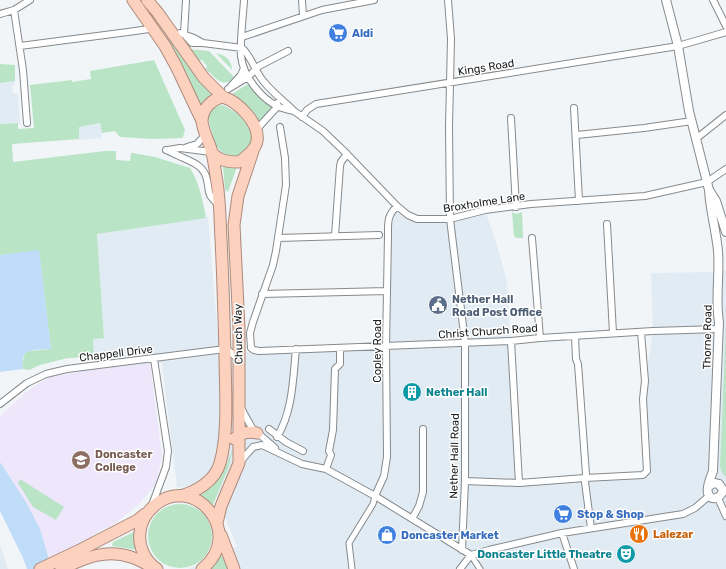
<svg xmlns="http://www.w3.org/2000/svg" width="726" height="569" font-family="Rubik,sans-serif">
  <rect width="100%" height="100%" fill="#f1f5f8"/>
  <path fill="#e1ebf3" d="M15,81V84L12,86L13,93L18,95L20,123L0,124V83Z
    M100,123L102,138L79,140V127Z
    M397,206L417,219H450L486,214L496,241L507,282L519,483L646,473L644,390L653,331L651,273L719,272L726,270V569H188L237,546L211,483L177,488L162,363L95,369L93,339L104,337L97,234L208,217L219,349L169,361L225,353L386,347L389,217Z
    M0,545L8,569H0Z"/>
  <path fill="#eee6fb" d="M150,364L162,457L156,484L140,503L113,525L99,531L84,543L49,559L40,529L26,502L0,462V417L26,392L47,378L95,369Z"/>
  <path fill="#b9e4c6" d="M167,35L214,95L200,108L189,79L165,38Z
    M189,49L209,51L235,78C222,89 216,78 206,69L207,66L202,60L198,61Z
    M216,53C225,55 232,60 232,70Z
    M154,60L185,130L183,137L181,138L153,139L120,137L115,131L102,133L100,123L79,127V139L12,144L13,162L105,151H116V160L130,161L131,153H133L155,157L190,168C199,182 203,201 206,218L97,234L104,338L93,339L94,357L68,358L40,365L29,370L23,369L22,363L25,353L29,351L51,349L39,251L0,255V124L18,123V129L34,128L30,85L72,80V82L91,79L90,71Z
    M0,64L15,65V81L0,83Z
    M248,84L258,95L272,108L258,124L238,99L232,94Z
    M222,105C236,109 261,133 249,148C246,151 242,154 239,156C220,157 216,148 212,132C210,127 209,122 208,116L213,108Z
    M223,166L237,167L228,192L225,190Z
    M512,212L516,214L522,212L523,238H517L514,236Z
    M726,324V477L722,473L720,467Z
    M233,447L229,466L212,507L199,496C220,482 225,470 233,447Z
    M20,479L64,507L56,520L33,507L18,483Z
    M148 536a32 32 0 1 1 64 0a32 32 0 1 1-64 0Z
    M136,531L137,550L112,546L113,542Z
    M221,555L228,569H211Z"/>
  <path fill="#bfdcf9" d="M39,250L51,349C34,350 19,347 23,369L0,372V255Z
    M0,462L26,502L40,529L52,569H27L23,558L0,511Z"/>
  <g fill="none" stroke-linecap="round" stroke-linejoin="round">
    <defs>
      <path id="pedestrian" d="M471,555L480,569
        M352,569L349,543L373,504L375,496"/>
      <path id="minor" d="M302,0L303,16
        M448,0L451,39L449,127L450,219L465,342V481L462,550
        M713,0L726,26
        M14,10L23,70L27,123
        M0,14L14,10L30,0
        M180,33L194,38L203,43
        M184,34L192,43H203L242,48C252,57 255,72 264,82C273,93 284,101 294,111C289,110 284,109 279,107C261,99 243,76 241,56C240,37 243,18 244,0
        M184,34L186,0
        M242,37L322,10L374,0
        M20,46L128,32L149,29L152,27
        M231,86L241,75L244,68
        M228,89L248,77L259,66L288,51
        M574,108L579,201
        M294,111L323,131L347,154L397,206L408,215L417,219H450L485,210L531,204L645,196L707,182L726,169
        M302,117L307,110L316,104L678,46L726,32
        M511,118L516,207
        M280,127L285,158L286,185L276,251L273,265L253,322L250,333L251,348L254,350L259,351L511,341L540,338L653,331L719,329
        M256,130L278,106L277,103
        M577,135L644,128L692,121
        M697,138L726,115
        M187,147L197,144L206,134
        M166,150C170,151 173,154 177,155C189,161 204,164 207,180C210,193 206,193 218,204
        M168,150L180,148L211,152
        M607,224L613,333
        M335,236L340,166L341,162L347,154
        M278,238L379,235
        M532,238L540,338
        M262,294L387,291
        M575,336L576,359L578,364L586,474L585,482L591,528
        M511,341L519,483
        M0,404L27,383L46,374L67,369L225,349L228,350L239,360
        M241,408L252,428L275,448
        M269,429L286,442L303,451
        M277,437C293,411 293,378 296,349
        M240,462L253,447L262,445L302,464L326,469L375,496L471,555
        M326,469L331,455L329,451L333,430L335,369L340,364V348
        M465,481L519,483L585,478L643,475L647,471L643,399L645,381L641,332
        M375,496L384,476L387,457L386,347L388,235C388,222 387,216 397,206
        M718,498L726,516
        M152,505L166,467L168,451L154,359
        M412,519L419,506L423,492V429
        M562,533L574,569
        M471,555L489,550L562,533L683,514L695,508L709,496
        M460,569L471,555"/>
      <path id="tertiary" d="M666,0L678,46L689,111L707,182L709,190L716,201L726,232
        M709,486L714,483L719,484L723,490C722,497 711,503 708,493C706,487 711,477 713,471L719,322C715,299 720,274 718,251C716,230 710,210 709,190"/>
      <path id="trunk" d="M133,0L165,46L176,66L202,121
        M147,0L158,13L204,78L223,97
        M234,439C241,433 248,431 257,433
        M180,496C196,492 215,481 220,463C229,432 225,387 225,354C224,316 223,278 221,239C220,220 220,201 217,182C215,171 214,159 211,149C208,140 202,129 202,120C203,108 212,99 223,97C238,102 260,123 257,141C256,149 246,157 239,162C228,162 219,161 211,152
        M217,523L221,506L239,463V328L234,225L238,196L253,151
        M221,535L234,569
        M40,569L82,549L138,520L145,514
        M61,569C83,559 105,548 131,557C138,559 144,563 151,566
        M157,569C145,561 138,546 140,532C141,521 146,513 154,506C193,471 247,533 202,569"/>
    </defs>
    <use href="#pedestrian" stroke="#868a8d" stroke-width="7"/>
    <use href="#minor" stroke="#868a8d" stroke-width="8"/>
    <use href="#tertiary" stroke="#868a8d" stroke-width="10"/>
    <use href="#trunk" stroke="#ad8a7c" stroke-width="13"/>
    <use href="#pedestrian" stroke="#fff" stroke-width="5"/>
    <use href="#minor" stroke="#fff" stroke-width="6"/>
    <use href="#tertiary" stroke="#fff" stroke-width="8"/>
    <use href="#trunk" stroke="#fcd2bf" stroke-width="11"/>
  </g>
  <defs>
    <symbol id="supermarket-disc" viewBox="-11 -11 22 22"><circle r="9.5" fill="#3f7fe0" stroke="#fff"/><path d="M-6-5.5h2.5l.6 2H6L4.5 2H-2.5L-4.4-4H-6ZM-1.5 3.2a1.3 1.3 0 1 0 .1 0ZM3 3.2a1.3 1.3 0 1 0 .1 0Z" fill="#fff"/></symbol>
    <symbol id="civic-disc" viewBox="-11 -11 22 22"><circle r="9.5" fill="#5c6f8a" stroke="#fff"/><path d="M-.6-6.5H3V-4.5H.6V-3L4-1V1h2V6H-6V1h2V-1L-.6-3ZM-1.2 2.5V6h2.4V2.5Z" fill="#fff"/></symbol>
    <symbol id="building-disc" viewBox="-11 -11 22 22"><circle r="9.5" fill="#0f9aa8" stroke="#fff"/><path d="M-4-6H4V6H1V3H-1V6H-4ZM-2.5-4.3h1.7v1.8h-1.7ZM.8-4.3h1.7v1.8H.8ZM-2.5-1h1.7V.8h-1.7ZM.8-1h1.7V.8H.8Z" fill="#fff"/></symbol>
    <symbol id="university-disc" viewBox="-11 -11 22 22"><circle r="9.5" fill="#8d6e63" stroke="#fff"/><path d="M0-5L7-2L0 1L-7-2ZM-4 1L0 2.5L4 1V4Q0 6-4 4Z" fill="#fff"/></symbol>
    <symbol id="restaurant-disc" viewBox="-11 -11 22 22"><circle r="9.5" fill="#e8710a" stroke="#fff"/><path d="M-5-6h1v4h1v-4h1v4h1v-4h1v5L-1.5 .5V6h-2V.5L-5-1ZM5-6V6H3V1.5H1.5Q1.5-4 5-6Z" fill="#fff"/></symbol>
    <symbol id="shop-disc" viewBox="-11 -11 22 22"><circle r="9.5" fill="#3f7fe0" stroke="#fff"/><path d="M-5-2.5h2.3a2.7 3.5 0 0 1 5.4 0H5L5.5 6h-11ZM-1.5-2.5h3a1.5 2.3 0 0 0-3 0Z" fill="#fff"/></symbol>
    <symbol id="theatre-disc" viewBox="-11 -11 22 22"><circle r="9.5" fill="#0f9aa8" stroke="#fff"/><path d="M-5-5.5Q0-4 5-5.5V0Q5 5 0 6Q-5 5-5 0ZM-3.3-2.5H-1v1.5H-3.3ZM1-2.5H3.3v1.5H1ZM-2.8 1Q0 5.5 2.8 1Z" fill="#fff"/></symbol>
  </defs>
  <g fill-rule="evenodd">
    <use href="#supermarket-disc" x="327" y="22" width="22" height="22"/>
    <use href="#civic-disc" x="427" y="294" width="22" height="22"/>
    <use href="#building-disc" x="401" y="381" width="22" height="22"/>
    <use href="#university-disc" x="70" y="449" width="22" height="22"/>
    <use href="#supermarket-disc" x="552" y="503" width="22" height="22"/>
    <use href="#restaurant-disc" x="628" y="523" width="22" height="22"/>
    <use href="#shop-disc" x="376" y="524" width="22" height="22"/>
    <use href="#theatre-disc" x="615" y="543" width="22" height="22"/>
  </g>
  <g text-anchor="middle" stroke-width="3" stroke-linejoin="round" paint-order="stroke">
    <g font-size="11" font-weight="bold" fill="#366cbe" stroke="#fff" text-anchor="start">
      <text x="352" y="37">Aldi</text>
      <text x="577" y="518">Stop &amp; Shop</text>
      <text x="401" y="539">Doncaster Market</text>
    </g>
    <g font-size="11" fill="#1a1b1c" stroke="#fff">
      <text transform="translate(486 67) rotate(-9)" y="4">Kings Road</text>
      <text transform="translate(484 202) rotate(-9)" y="4">Broxholme Lane</text>
      <text transform="translate(488 331) rotate(-4)" y="4">Christ Church Road</text>
      <text transform="translate(238 334) rotate(-91)" y="4">Church Way</text>
      <text transform="translate(707 337) rotate(-89)" y="4">Thorne Road</text>
      <text transform="translate(377 351) rotate(-90)" y="4">Copley Road</text>
      <text transform="translate(116 353) rotate(-7)" y="4">Chappell Drive</text>
      <text transform="translate(454 456) rotate(-89)" y="4">Nether Hall Road</text>
    </g>
    <g font-size="11" font-weight="bold" fill="#4e5e75" stroke="#fff" text-anchor="start">
      <text x="452" y="303">Nether Hall<tspan x="452" dy="13">Road Post Office</tspan></text>
    </g>
    <g font-size="11" font-weight="bold" fill="#0d838f" stroke="#fff" text-anchor="start">
      <text x="426" y="396">Nether Hall</text>
      <text x="612" y="558" text-anchor="end">Doncaster Little Theatre</text>
    </g>
    <g font-size="11" font-weight="bold" fill="#785e54" stroke="#fff" text-anchor="start">
      <text x="95" y="458">Doncaster<tspan x="95" dy="13">College</tspan></text>
    </g>
    <g font-size="11" font-weight="bold" fill="#c56008" stroke="#fff" text-anchor="start">
      <text x="653" y="538">Lalezar</text>
    </g>
  </g>
</svg>
